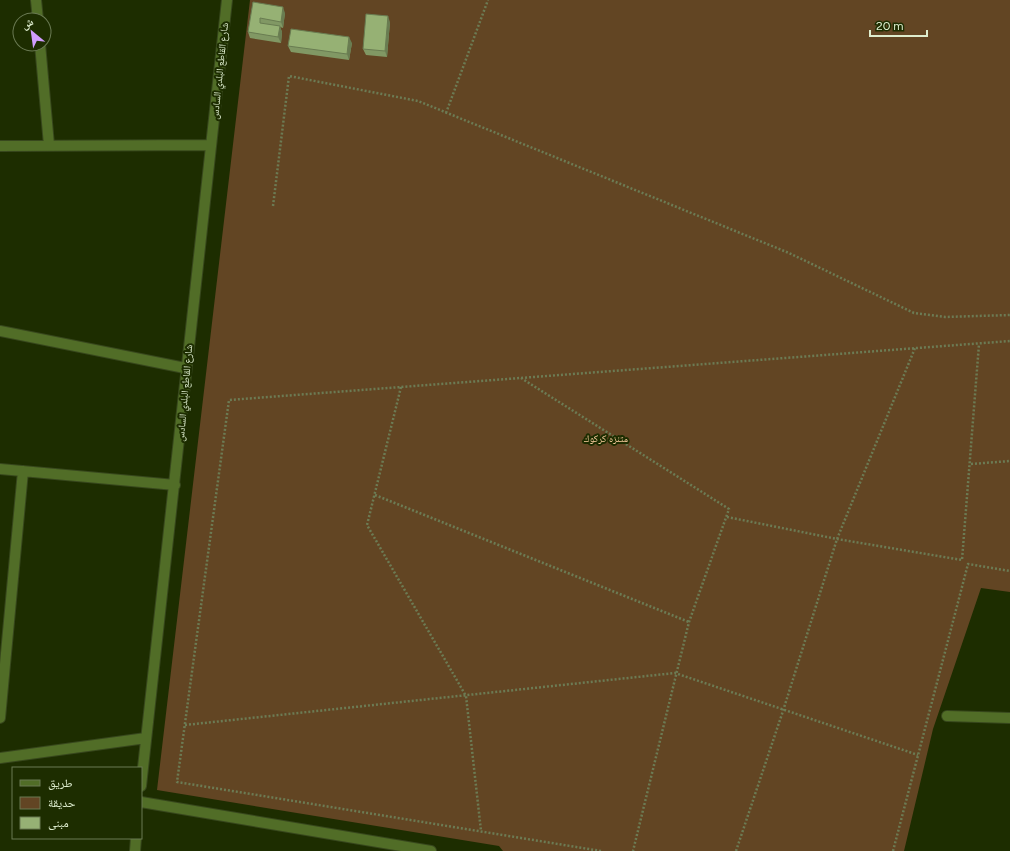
<svg xmlns="http://www.w3.org/2000/svg" width="1010" height="851" font-family="Figtree,'Noto Naskh Arabic',sans-serif">
  <rect width="100%" height="100%" fill="#1d2d00"/>
  <path fill="#624523" d="M250,0H1010V592L981,588L933,729L904,851H503L499,846L157,790Z"/>
  <g fill="none" stroke-linecap="round" stroke-linejoin="round">
    <defs>
      <path id="minor" d="M36,0L38,20
        M40,44L49,145
        M0,146L211,145
        M0,331L185,368
        M0,469L175,485
        M947,716L1010,718
        M0,718L23,471
        M0,758L146,738
        M141,786L227,0
        M141,802L431,851
        M135,851L136,838"/>
    </defs>
    <use href="#minor" stroke="#38481d" stroke-width="12"/>
    <path stroke="#6c7b54" stroke-width="2.5" stroke-dasharray="2 2" stroke-linecap="butt" d="M446,113L488,0
      M273,206L289,76L418,101L789,253L914,313L945,317L1010,315
      M521,378L729,509L689,622L633,851
      M401,387L367,525L466,696L481,831
      M971,464L1010,461
      M375,495L689,622
      M727,517L837,539L962,560L979,344
      M185,725L675,673L918,755
      M601,851L177,782L229,400L1010,341
      M736,851L783,711L837,539L915,348
      M893,851L968,564L1010,571"/>
    <use href="#minor" stroke="#516d27" stroke-width="10"/>
  </g>
  <path fill="#819864" d="M253,2L285,13L283,28L280,27L282,32L281,43L250,38L248,32Z
    M390,22L387,57L366,55L363,49Z
    M352,43L349,60L291,52L288,46Z"/>
  <path fill="#697c51" d="M283,7L285,13L283,28L281,22Z
    M388,16L390,22L387,57L385,51Z
    M280,26L282,32L281,43L278,37Z
    M349,37L352,43L349,60L347,54Z"/>
  <path fill="#96b174" stroke="#697c51" d="M253,2L283,7L281,22L260,18V23L280,26L278,37L248,32Z
    M366,14L388,16L385,51L363,49Z
    M291,29L349,37L347,54L288,46Z"/>
  <g text-anchor="middle" stroke-width="4" stroke-linejoin="round" paint-order="stroke">
    <g font-size="10" fill="#deedce" stroke="#1d2d00">
      <text transform="translate(219 71) rotate(-84)" y="4">شارع القاطع البلدي السادس</text>
      <text transform="translate(184 393) rotate(-85)" y="4">شارع القاطع البلدي السادس</text>
    </g>
    <g font-size="10" fill="#facd9e" stroke="#1d2d00">
      <text x="606" y="442">متنزه كركوك</text>
    </g>
  </g>
  <rect x="12" y="767" width="130" height="72" fill="#1d2d00" stroke="#6a7a52"/>
  <rect x="20" y="780" width="20" height="6" fill="#516d27" stroke="#6a7a52"/>
  <text x="48" y="787" font-size="12" fill="#deedce">طريق</text>
  <rect x="20" y="797" width="20" height="12" fill="#624523" stroke="#6a7a52"/>
  <text x="48" y="807" font-size="12" fill="#deedce">حديقة</text>
  <rect x="20" y="817" width="20" height="12" fill="#96b174" stroke="#6a7a52"/>
  <text x="48" y="827" font-size="12" fill="#deedce">مبنى</text>
  <g transform="translate(32 32) rotate(331)"><circle r="19" fill="#1d2d00" stroke="#6a7a52"/>
  <path d="M0-3L7 15L0 10L-7 15Z" fill="#d19dfe"/>
  <text y="-6" font-size="11" font-weight="bold" text-anchor="middle" fill="#deedce">ش</text>
  </g>
  <path d="M870 30v6h57v-6" fill="none" stroke="#deedce" stroke-width="2"/>
  <text x="876" y="30" font-size="12" fill="#deedce" stroke="#1d2d00" stroke-width="3" paint-order="stroke">20 m</text>
</svg>
